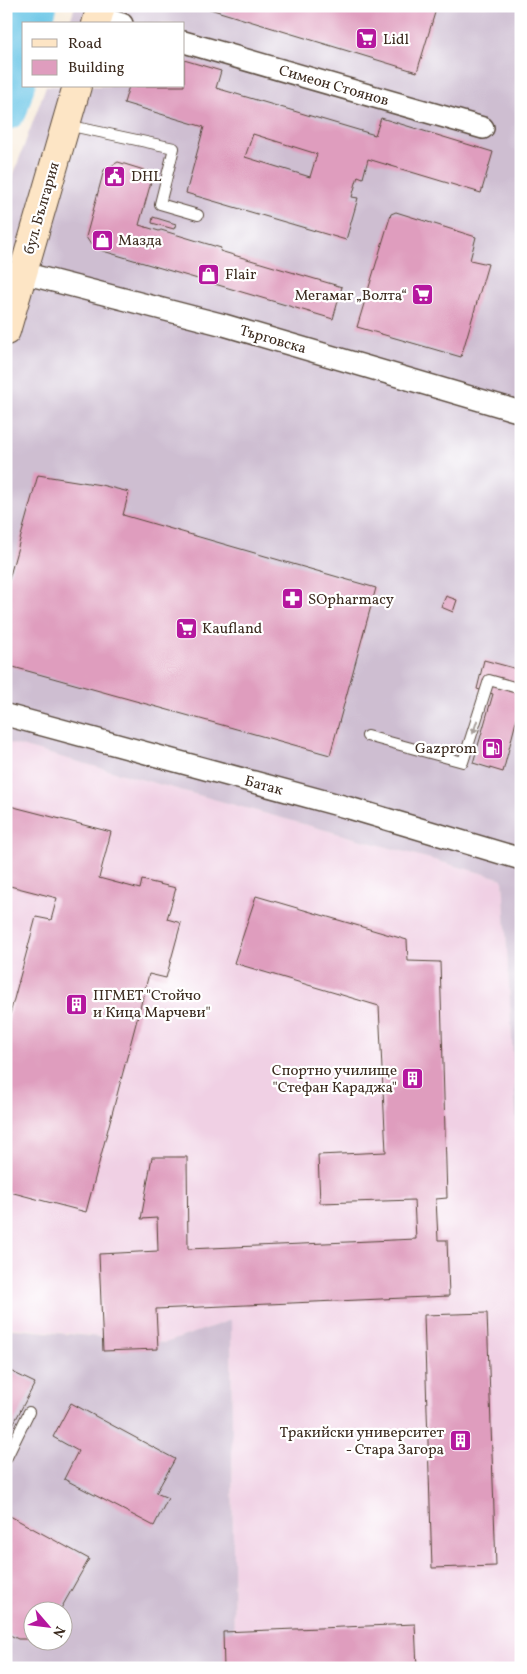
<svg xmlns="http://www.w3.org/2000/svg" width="527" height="1674" font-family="Vollkorn,serif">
  <rect width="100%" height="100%" fill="#fff"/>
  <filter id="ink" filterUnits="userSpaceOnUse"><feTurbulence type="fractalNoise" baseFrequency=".02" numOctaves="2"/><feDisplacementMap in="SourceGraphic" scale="10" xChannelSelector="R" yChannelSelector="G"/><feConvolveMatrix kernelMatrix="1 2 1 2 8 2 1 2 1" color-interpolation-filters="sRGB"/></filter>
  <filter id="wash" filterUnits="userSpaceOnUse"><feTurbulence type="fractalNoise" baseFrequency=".0096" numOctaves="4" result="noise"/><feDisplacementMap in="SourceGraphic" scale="20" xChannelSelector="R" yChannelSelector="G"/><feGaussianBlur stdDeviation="1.12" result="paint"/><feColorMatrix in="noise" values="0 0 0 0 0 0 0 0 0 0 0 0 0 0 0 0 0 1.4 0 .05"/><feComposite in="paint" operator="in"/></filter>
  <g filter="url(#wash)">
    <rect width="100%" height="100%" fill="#f8ecdb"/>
    <path fill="#f0d0e4" d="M6,742L503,879L521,1201V1668H234L231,1320L165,1343L6,1327Z"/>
    <path fill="#cebed1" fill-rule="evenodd" d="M75,6H521V1201L503,879L6,742V195L46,86H184V24H69Z
      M231,1320L234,1668H6V1328L165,1343ZM32,1612H62V1642H32Z"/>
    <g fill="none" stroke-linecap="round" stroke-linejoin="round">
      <path stroke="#68c5e6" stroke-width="44" d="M30,24L35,6
        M6,108L24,46"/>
    </g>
    <g id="blocks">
      <path fill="#df9dbe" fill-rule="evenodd" d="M200,6H437L417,72Z
        M184,60L221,71L216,88L375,135L381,118L493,152L481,193L368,159L363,178L358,176L352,197L358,198L346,240L186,193L204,127L124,103L129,86H184ZM253,134L317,154L310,177L245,157Z
        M118,162L144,170L151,182L139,225L159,231L161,230L221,248L220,251L342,287L333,319L93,248L86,237L104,170Z
        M396,212L476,237L470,260L488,264L461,357L357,327L391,214Z
        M153,217L176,224L174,229L152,223Z
        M38,475L101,485L129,492L123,515L376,588L330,755L6,665V590Z
        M446,596L457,600L453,612L441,607Z
        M484,660L521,670V702L503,772L473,763L493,694L477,689Z
        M6,805L111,832L99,878L140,889L142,880L176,888L167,919L181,923L166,978L149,974L86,1212L6,1191V1029L36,917L51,920L57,898L6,885Z
        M256,896L407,940L408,961L440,962L447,1198L436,1199L438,1240H447L449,1296L156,1309L158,1349L103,1351L99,1254L158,1251L157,1218L141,1219L152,1157H187L188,1249L416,1239L414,1200L320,1203L318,1155L386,1152L379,1006L234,963Z
        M487,1313L496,1566L432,1568L424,1315Z
        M6,1369L35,1383L6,1438Z
        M71,1403L175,1459L156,1493L168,1498L154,1526L64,1479L78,1451L53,1437Z
        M10,1516L89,1559L59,1612H32V1639H18L6,1633V1523Z
        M415,1624L417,1668H224L223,1632Z"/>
    </g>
  </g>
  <g filter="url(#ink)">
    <use href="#blocks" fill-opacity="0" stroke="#57473a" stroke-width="1"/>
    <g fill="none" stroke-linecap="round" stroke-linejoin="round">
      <defs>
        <path id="lane" d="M67,125L174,148L160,204L198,215
          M367,736L463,762L489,680L521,689
          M6,1459L29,1412"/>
        <path id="street" d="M98,17L122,24
          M184,42L483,128
          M23,273L224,325L521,412
          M6,715L346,807L521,859"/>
        <path id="secondary" d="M96,24L101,6
          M6,331L77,86"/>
      </defs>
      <use href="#lane" stroke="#57473a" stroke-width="12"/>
      <use href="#street" stroke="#57473a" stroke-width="24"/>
      <use href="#secondary" stroke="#57473a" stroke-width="30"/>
      <use href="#lane" stroke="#fff" stroke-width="10"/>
      <use href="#street" stroke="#fff" stroke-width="21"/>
      <use href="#secondary" stroke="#fde5c5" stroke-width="28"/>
    </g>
    <defs><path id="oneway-solid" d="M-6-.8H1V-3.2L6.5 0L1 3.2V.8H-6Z" transform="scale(1.25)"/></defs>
    <use fill="#a79f9a" href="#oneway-solid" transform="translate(475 727) rotate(108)"/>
  </g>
  <defs>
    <symbol id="supermarket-square" viewBox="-11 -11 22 22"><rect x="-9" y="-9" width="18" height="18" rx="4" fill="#b5179e" stroke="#fff"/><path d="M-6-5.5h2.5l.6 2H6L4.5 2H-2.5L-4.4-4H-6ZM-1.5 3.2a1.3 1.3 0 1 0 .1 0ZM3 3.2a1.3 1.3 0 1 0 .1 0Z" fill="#fff"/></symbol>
    <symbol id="civic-square" viewBox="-11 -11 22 22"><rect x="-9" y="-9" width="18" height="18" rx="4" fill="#b5179e" stroke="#fff"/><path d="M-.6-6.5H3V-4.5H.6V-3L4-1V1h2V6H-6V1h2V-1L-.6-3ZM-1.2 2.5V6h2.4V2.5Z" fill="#fff"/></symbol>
    <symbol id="shop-square" viewBox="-11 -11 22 22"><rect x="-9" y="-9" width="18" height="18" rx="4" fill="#b5179e" stroke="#fff"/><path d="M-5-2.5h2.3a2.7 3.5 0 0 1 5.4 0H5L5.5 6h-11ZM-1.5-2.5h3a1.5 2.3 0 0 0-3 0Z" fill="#fff"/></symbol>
    <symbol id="pharmacy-square" viewBox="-11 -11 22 22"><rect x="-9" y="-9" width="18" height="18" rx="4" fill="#b5179e" stroke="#fff"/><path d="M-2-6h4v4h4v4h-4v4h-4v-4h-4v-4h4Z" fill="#fff"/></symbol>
    <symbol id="fuel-square" viewBox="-11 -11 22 22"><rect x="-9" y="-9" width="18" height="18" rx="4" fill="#b5179e" stroke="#fff"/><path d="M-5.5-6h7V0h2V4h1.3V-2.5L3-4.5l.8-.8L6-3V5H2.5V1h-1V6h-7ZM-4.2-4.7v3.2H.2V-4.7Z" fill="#fff"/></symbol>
    <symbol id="building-square" viewBox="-11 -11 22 22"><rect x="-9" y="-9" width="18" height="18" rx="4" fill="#b5179e" stroke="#fff"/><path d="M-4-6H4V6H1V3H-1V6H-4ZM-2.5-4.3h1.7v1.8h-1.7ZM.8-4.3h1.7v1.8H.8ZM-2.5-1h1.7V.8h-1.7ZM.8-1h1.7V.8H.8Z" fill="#fff"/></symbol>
  </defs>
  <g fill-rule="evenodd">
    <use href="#supermarket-square" x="354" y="26" width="25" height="25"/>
    <use href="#civic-square" x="102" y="164" width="25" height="25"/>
    <use href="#shop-square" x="90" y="228" width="25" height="25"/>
    <use href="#shop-square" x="196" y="262" width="25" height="25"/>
    <use href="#supermarket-square" x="410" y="282" width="25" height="25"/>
    <use href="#pharmacy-square" x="280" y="586" width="25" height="25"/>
    <use href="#supermarket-square" x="174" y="616" width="25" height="25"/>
    <use href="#fuel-square" x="480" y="736" width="25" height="25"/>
    <use href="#building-square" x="64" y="992" width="25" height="25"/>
    <use href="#building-square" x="400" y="1066" width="25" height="25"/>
    <use href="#building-square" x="448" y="1428" width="25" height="25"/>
  </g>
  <g text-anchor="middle" stroke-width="4.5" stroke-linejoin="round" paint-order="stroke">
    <g font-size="15" fill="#3b2a1e" stroke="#fff" text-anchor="start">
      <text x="383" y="44">Lidl</text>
      <text x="131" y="181">DHL</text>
      <text x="118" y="245">Мазда</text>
      <text x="225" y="279">Flair</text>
      <text x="407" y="300" text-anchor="end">Мегамаг „Волта“</text>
      <text x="308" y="604">SOpharmacy</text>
      <text x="202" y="633">Kaufland</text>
      <text x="477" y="753" text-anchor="end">Gazprom</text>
      <text x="93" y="1000">ПГМЕТ "Стойчо<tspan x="93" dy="17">и Кица Марчеви"</tspan></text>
      <text x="397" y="1075" text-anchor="end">Спортно училище<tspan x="397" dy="17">"Стефан Караджа"</tspan></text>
      <text x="444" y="1437" text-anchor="end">Тракийски университет<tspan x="444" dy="17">- Стара Загора</tspan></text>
    </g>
    <g font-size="15" fill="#3b2a1e" stroke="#fff">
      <text transform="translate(334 85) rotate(16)" y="5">Симеон Стоянов</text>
      <text transform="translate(41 208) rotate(-74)" y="5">бул. България</text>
      <text transform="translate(273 339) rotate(16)" y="5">Търговска</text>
      <text transform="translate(264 785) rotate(15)" y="5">Батак</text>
    </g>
  </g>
  <rect width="527" height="1674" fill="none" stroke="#fff" stroke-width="25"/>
  <rect x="22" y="22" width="162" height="65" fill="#ffffff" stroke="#b1aaa5"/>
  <rect x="32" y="39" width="25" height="8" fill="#fde5c5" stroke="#b1aaa5"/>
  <text x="68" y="48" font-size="15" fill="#3b2a1e">Road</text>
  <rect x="32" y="60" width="25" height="15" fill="#df9dbe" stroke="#b1aaa5"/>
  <text x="68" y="72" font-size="15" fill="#3b2a1e">Building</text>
  <g transform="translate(48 1626) rotate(118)"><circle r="24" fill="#ffffff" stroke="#b1aaa5"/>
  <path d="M0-4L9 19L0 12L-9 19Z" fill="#b5179e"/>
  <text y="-8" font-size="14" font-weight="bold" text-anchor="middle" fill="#3b2a1e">N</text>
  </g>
</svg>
